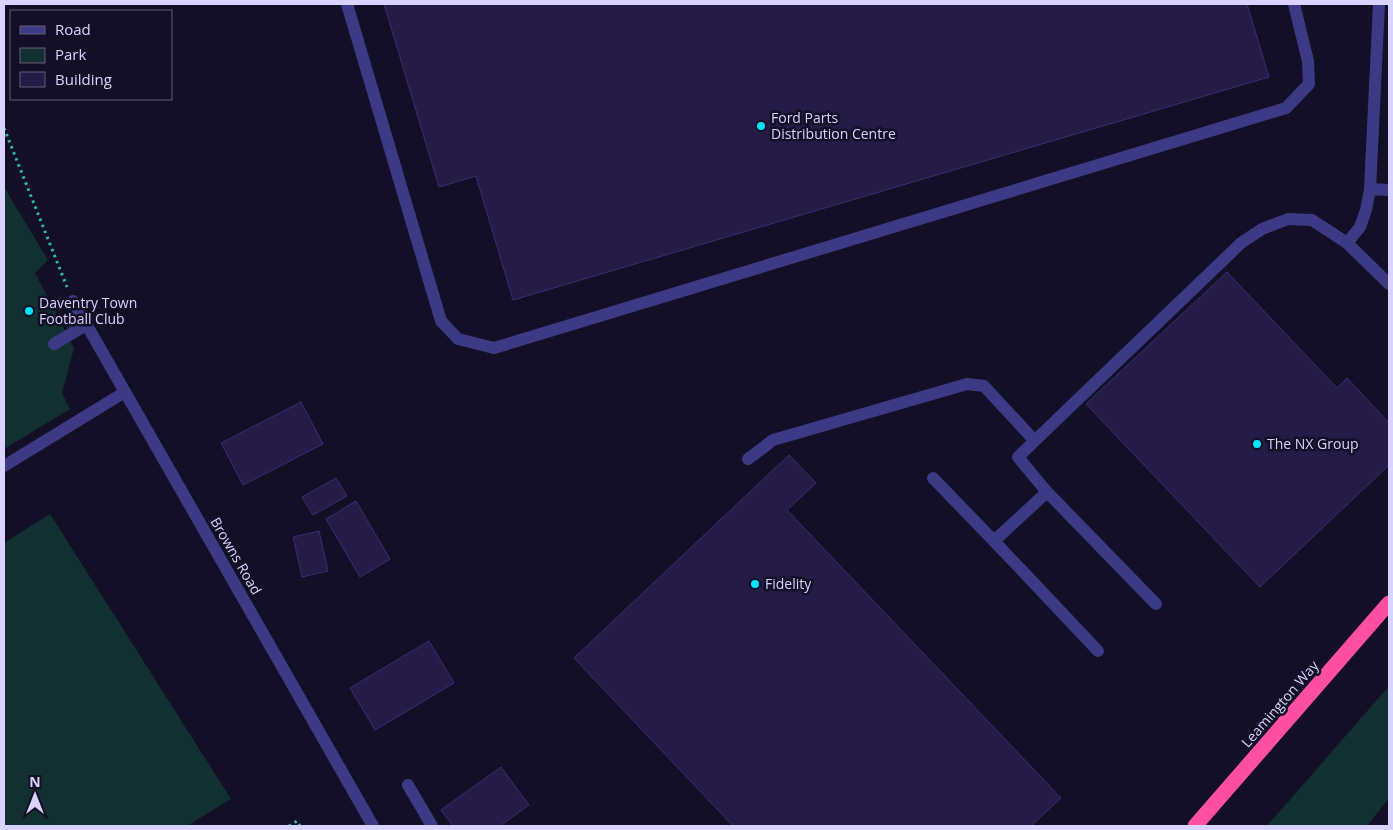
<svg xmlns="http://www.w3.org/2000/svg" width="1393" height="830" font-family="'Open Sans',sans-serif">
  <rect width="100%" height="100%" fill="#130f26"/>
  <path fill="#12302f" d="M4,187L48,260L35,273L74,348L62,393L70,409L4,449Z
    M50,514L231,799L187,826H4V543Z
    M1389,686V798L1367,826H1267Z"/>
  <path fill="#241b47" stroke="#3b2d73" d="M384,4H1247L1269,77L513,300L476,176L439,187Z
    M1227,272L1337,388L1347,378L1389,423V465L1260,587L1086,404Z
    M301,402L323,444L243,485L221,443Z
    M789,455L816,483L787,510L1061,798L1031,826H733L574,658Z
    M336,478L347,496L313,515L302,497Z
    M356,501L390,559L360,577L326,519Z
    M319,531L328,571L302,577L293,537Z
    M429,641L454,683L375,730L350,688Z
    M501,767L529,805L500,826H453L441,810Z"/>
  <g fill="none" stroke-linecap="round" stroke-linejoin="round">
    <path stroke="#2fb8b0" stroke-width="3" stroke-dasharray="2.5 4" stroke-linecap="butt" d="M4,128L67,287
      M289,826L297,821L300,826"/>
    <path stroke="#3d3a85" stroke-width="12" d="M347,4L441,321L458,339L494,348L1286,108L1309,84L1308,61L1294,4
      M1370,189L1389,190
      M54,344L86,325
      M748,459L773,440L967,384L984,386L1034,440
      M4,466L125,392
      M933,478L994,541L1098,651
      M994,541L1047,492
      M1156,604L1047,492L1018,457L1241,243L1262,229L1288,219L1312,220L1347,243L1360,227L1366,210L1370,189L1379,4
      M408,785L432,826"/>
    <path stroke="#3d3a85" stroke-width="12" d="M1347,243L1389,284
      M73,301L373,826"/>
    <path stroke="#ff4fa3" stroke-width="15" d="M1195,826L1389,603"/>
  </g>
  <g fill="#00e5ff" stroke="#130f26" stroke-width="2">
    <circle cx="761" cy="126" r="5"/>
    <circle cx="29" cy="311" r="5"/>
    <circle cx="1257" cy="444" r="5"/>
    <circle cx="755" cy="584" r="5"/>
  </g>
  <g text-anchor="middle" stroke-width="5" stroke-linejoin="round" paint-order="stroke">
    <g font-size="14" fill="#d9d4ff" stroke="#130f26" text-anchor="start">
      <text x="771" y="123">Ford Parts<tspan x="771" dy="16">Distribution Centre</tspan></text>
      <text x="39" y="308">Daventry Town<tspan x="39" dy="16">Football Club</tspan></text>
      <text x="1267" y="449">The NX Group</text>
      <text x="765" y="589">Fidelity</text>
    </g>
    <g font-size="14" fill="#d9d4ff" stroke="#130f26">
      <text transform="translate(236 556) rotate(60)" y="5">Browns Road</text>
      <text transform="translate(1280 704) rotate(-49)" y="5">Leamington Way</text>
    </g>
  </g>
  <rect width="1393" height="830" fill="none" stroke="#d9d4ff" stroke-width="10"/>
  <rect x="10" y="10" width="162" height="90" fill="#130f26" stroke="#625e7d"/>
  <rect x="20" y="26" width="25" height="8" fill="#3d3a85" stroke="#625e7d"/>
  <text x="55" y="35" font-size="15" fill="#d9d4ff">Road</text>
  <rect x="20" y="48" width="25" height="15" fill="#12302f" stroke="#625e7d"/>
  <text x="55" y="60" font-size="15" fill="#d9d4ff">Park</text>
  <rect x="20" y="72" width="25" height="15" fill="#241b47" stroke="#625e7d"/>
  <text x="55" y="85" font-size="15" fill="#d9d4ff">Building</text>
  <g transform="translate(35 795)" stroke="#130f26" stroke-width="4" paint-order="stroke">
  <path d="M0-4L9 19L0 12L-9 19Z" fill="#d9d4ff"/>
  <text y="-8" font-size="14" font-weight="bold" text-anchor="middle" fill="#d9d4ff">N</text>
  </g>
</svg>
